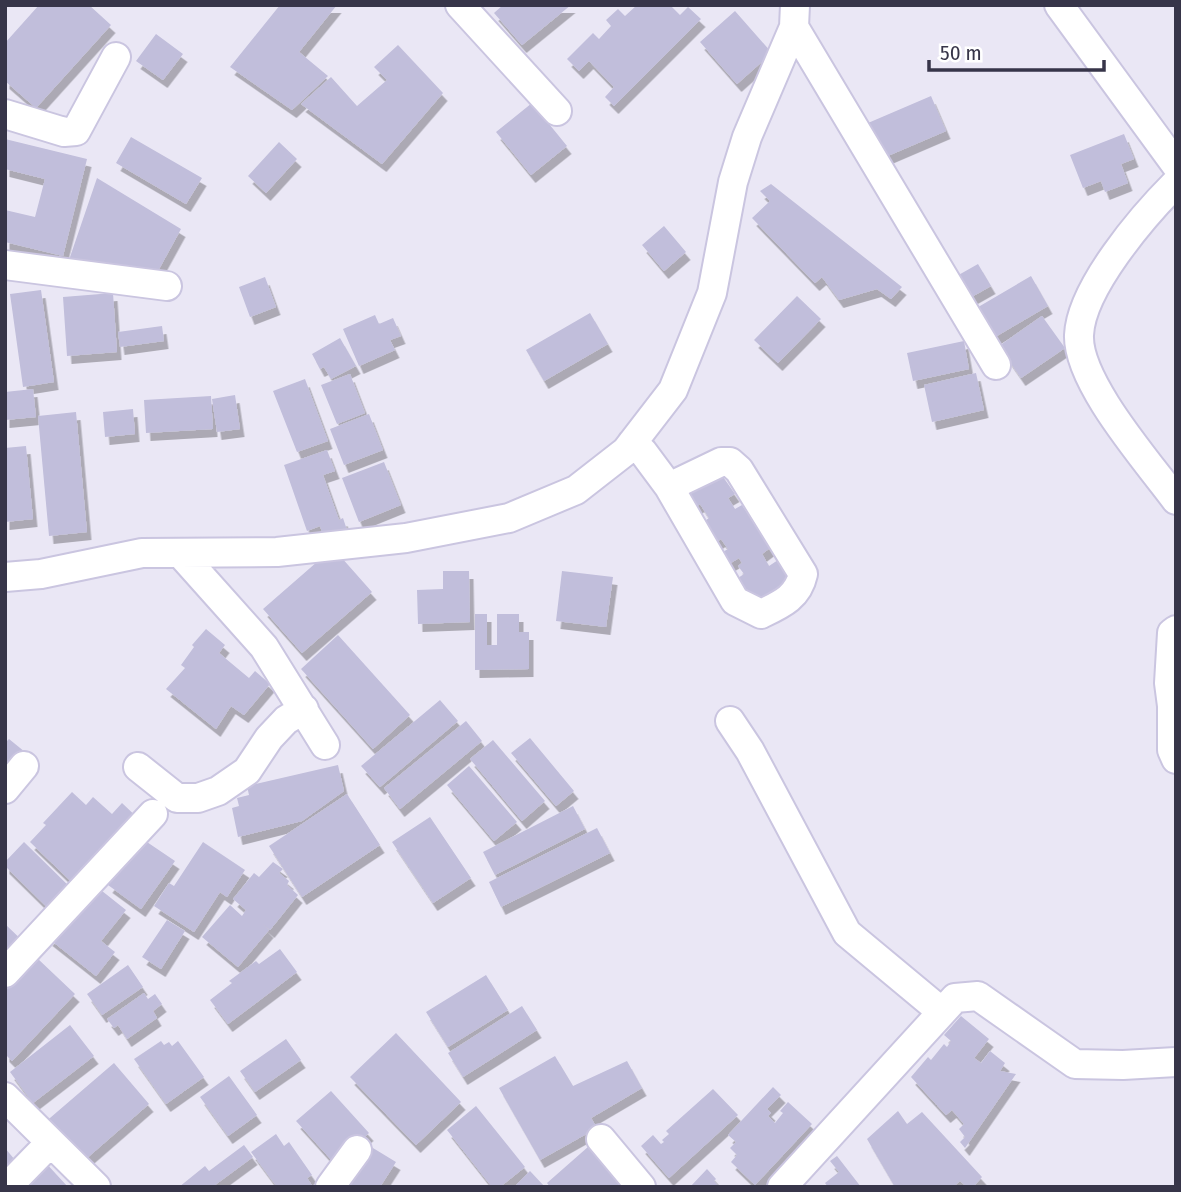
<svg xmlns="http://www.w3.org/2000/svg" width="1181" height="1192" font-family="'Fira Sans Condensed',sans-serif">
  <defs>
    <filter id="shadow"><feDropShadow dx="4.5" dy="8" stdDeviation="0" flood-color="#0004"/></filter>
  </defs>
  <rect width="100%" height="100%" fill="#eae7f5"/>
  <path fill="#c1bedb" filter="url(#shadow)" d="M39,5H89L111,25L36,108L5,81V43Z
    M280,5H337L299,52L328,76L292,110L230,67Z
    M503,5H571L522,45L494,13Z
    M637,5H670L680,15L688,7L701,19L614,106L605,97L614,87L589,61L579,71L567,59L593,33L599,39L611,26L606,20L618,9L625,16Z
    M735,11L772,53L737,84L700,42Z
    M156,34L183,54L163,80L136,61Z
    M398,45L443,93L382,164L301,104L331,77L357,106L387,80L374,67Z
    M931,96L946,131L876,161L861,126Z
    M532,103L567,146L531,175L496,132Z
    M1124,134L1134,159L1121,164L1128,183L1105,192L1101,181L1083,188L1070,155Z
    M131,137L202,178L186,204L116,163Z
    M5,139L87,159L63,256L5,242V210L35,217L45,179L5,169Z
    M279,142L297,159L266,193L248,176Z
    M97,178L181,229L153,280L69,260Z
    M771,184L902,287L891,299L877,289L839,300L822,277L815,283L752,218L770,201L760,191Z
    M664,226L686,252L664,271L642,245Z
    M978,264L991,286L968,299L955,277Z
    M1031,276L1048,306L985,343L968,313Z
    M265,277L276,307L250,317L239,287Z
    M41,290L54,382L23,387L10,294Z
    M113,293L117,352L67,356L63,297Z
    M797,296L821,319L778,363L754,340Z
    M590,313L608,344L544,381L526,350Z
    M375,315L379,324L393,318L401,336L390,340L395,350L359,366L343,329Z
    M1042,316L1065,348L1021,378L999,346Z
    M162,326L164,341L120,347L118,332Z
    M340,338L356,366L331,379L324,367L320,369L312,354Z
    M964,341L969,369L913,381L907,353Z
    M976,373L984,410L932,422L924,385Z
    M350,374L365,413L337,424L321,385Z
    M305,379L328,441L297,452L273,391Z
    M33,389L36,417L5,420V392Z
    M235,395L240,429L217,432L212,399Z
    M211,396L213,429L146,433L144,400Z
    M133,409L135,434L105,437L103,412Z
    M76,412L87,532L49,536L38,416Z
    M369,414L383,450L344,465L330,429Z
    M26,446L33,519L5,522V448Z
    M327,450L335,471L323,475L339,520L343,518L347,530L324,538L320,526L307,531L284,465Z
    M384,462L401,505L359,522L342,478Z
    M721,474L735,494L728,498L735,509L742,505L770,548L762,554L769,566L778,560L795,586L759,610L738,578L744,574L738,566L742,563L739,558L729,564L721,553L728,549L721,539L715,543L702,523L709,518L700,504L693,509L685,498L692,493L689,487Z
    M333,548L372,592L302,653L263,609Z
    M443,571H469L470,622L418,624L417,590L443,589Z
    M562,571L613,577L606,627L556,621Z
    M475,614H487V645H497V614H519V632H529V669L475,670Z
    M206,629L225,645L219,653L249,678L255,671L270,684L244,715L231,706L216,729L166,689L185,668L181,665L194,647L192,645Z
    M338,635L410,715L373,749L301,669Z
    M440,700L458,721L380,787L361,766Z
    M466,721L482,741L400,809L384,788Z
    M530,738L574,791L556,806L511,753Z
    M9,739L25,752L5,776V743Z
    M493,740L545,801L522,821L470,759Z
    M338,765L344,791L302,821L238,837L232,808L239,806L237,798L249,795L247,786Z
    M469,766L517,822L494,841L447,785Z
    M72,792L86,805L93,797L112,814L122,803L142,822L79,889L30,842L46,825L43,823Z
    M347,794L380,845L302,897L269,846Z
    M573,806L585,829L495,875L483,852Z
    M430,817L471,878L433,903L392,842Z
    M597,828L610,853L501,907L489,882Z
    M141,838L175,861L141,909L108,885Z
    M24,842L76,893L55,915L5,866V862Z
    M203,842L245,870L227,897L220,892L194,932L154,906L169,883L174,886Z
    M273,862L283,869L279,873L289,881L287,885L298,895L270,930L263,924L269,930L238,967L202,937L230,905L242,916L246,910L233,899L254,873L259,877Z
    M92,883L126,910L101,941L115,952L96,976L48,938Z
    M167,920L185,931L161,969L142,957Z
    M5,924L28,946L5,969Z
    M280,949L297,972L228,1024L210,1000L232,983L229,981L256,961L259,964Z
    M37,958L75,994L12,1061L5,1054V991Z
    M128,965L143,987L102,1015L87,994Z
    M486,975L508,1010L448,1047L426,1012Z
    M144,993L148,999L155,994L162,1004L153,1011L157,1018L127,1039L118,1025L114,1028L107,1019Z
    M522,1006L537,1030L463,1077L448,1053Z
    M961,1016L989,1039L974,1058L981,1063L990,1051L1005,1063L1000,1071L1016,1074L965,1148L960,1142L965,1137L959,1129L964,1124L952,1110L946,1115L911,1077L928,1057L931,1060L944,1044L947,1047L951,1041L944,1035Z
    M70,1025L94,1056L33,1103L10,1072Z
    M396,1033L461,1102L416,1145L350,1077Z
    M286,1039L301,1060L255,1092L240,1071Z
    M161,1041L164,1045L169,1042L172,1046L178,1041L204,1077L166,1104L134,1059Z
    M555,1056L573,1086L627,1061L642,1088L591,1118L597,1128L540,1160L499,1088Z
    M114,1063L149,1104L79,1165L43,1124Z
    M229,1076L257,1115L228,1136L200,1097Z
    M773,1087L781,1095L767,1109L771,1113L768,1116L775,1123L783,1113L780,1111L788,1102L812,1124L755,1185L731,1162L737,1155L730,1148L736,1142L728,1135Z
    M713,1089L738,1115L669,1178L641,1146L653,1135L661,1144L664,1142L662,1140L669,1134L666,1131Z
    M331,1091L369,1133L335,1164L296,1121Z
    M476,1106L525,1167L500,1187H492L447,1130Z
    M898,1111L907,1124L922,1112L982,1177L973,1187H967L960,1181L953,1187H895L867,1139Z
    M276,1134L284,1146L289,1142L312,1175L307,1178L313,1187H277L251,1152Z
    M597,1139L639,1187H550L547,1183Z
    M244,1145L253,1157L215,1185L216,1187H179L205,1166L209,1171Z
    M368,1145L396,1162L380,1187H345Z
    M5,1148L20,1166L5,1179Z
    M837,1156L861,1187H828L825,1183L839,1172L830,1161Z
    M44,1161L68,1187H16Z
    M707,1169L716,1179L714,1181L719,1187H690Z
    M530,1171L545,1187H514Z"/>
  <g fill="none" stroke-linecap="round" stroke-linejoin="round">
    <defs>
      <path id="minor" d="M460,5L557,111
        M1059,5L1176,165
        M794,27L996,365
        M5,114L64,132L76,131L116,57
        M1176,183C1143,216 1081,288 1079,335C1077,382 1148,462 1176,500
        M5,265L167,286
        M632,443L643,452L669,487L735,601L761,614C782,604 798,597 803,574L739,470L730,462H721L669,487
        M180,553L264,647L325,745
        M5,577L41,574L142,553L277,552L406,538L509,518L576,490L626,451L673,390L712,293L733,182L747,137L794,27L795,5
        M1176,630L1172,633L1169,683L1172,706V750L1176,759
        M730,721L750,751L847,933L942,1012
        M138,767L177,798H198L218,791L247,771L269,738L286,720L304,709
        M5,789L24,766
        M5,973L153,814
        M5,1097L96,1187
        M601,1139L641,1187
        M7,1187L50,1143
        M330,1187L357,1150
        M782,1187L955,998L978,996L1075,1064L1123,1065L1176,1062"/>
    </defs>
    <use href="#minor" stroke="#cac5e0" stroke-width="32"/>
    <use href="#minor" stroke="#fff" stroke-width="28"/>
  </g>
  <rect width="1181" height="1192" fill="none" stroke="#373549" stroke-width="14"/>
  <path d="M929 60v10h175v-10" fill="none" stroke="#373549" stroke-width="3.5"/>
  <text x="940" y="60" font-size="21" fill="#373549" stroke="#ffffff" stroke-width="5" paint-order="stroke">50 m</text>
</svg>
